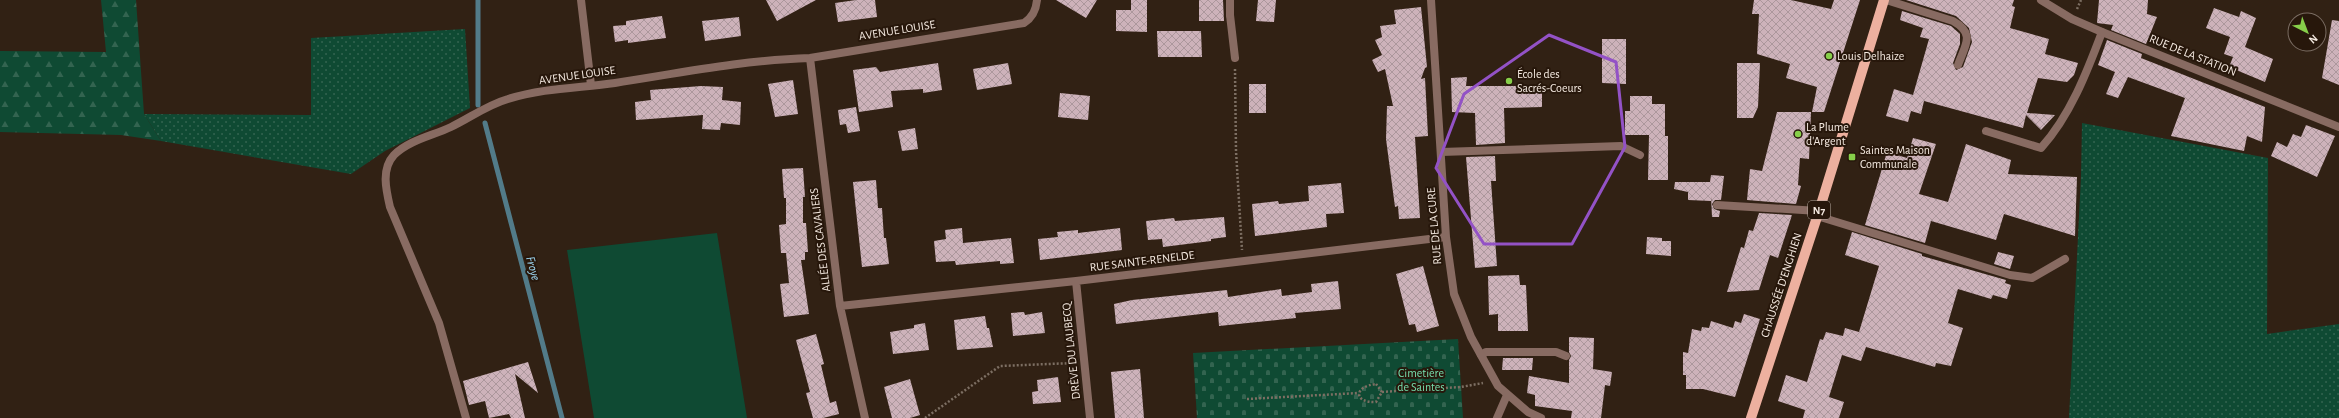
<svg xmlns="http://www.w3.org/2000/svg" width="2339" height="418" font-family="'Alegreya Sans',sans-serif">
  <defs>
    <pattern id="grass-dots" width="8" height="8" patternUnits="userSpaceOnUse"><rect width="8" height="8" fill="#0f4a33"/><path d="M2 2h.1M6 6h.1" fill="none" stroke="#336450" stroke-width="1.8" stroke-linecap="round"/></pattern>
    <pattern id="forest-firs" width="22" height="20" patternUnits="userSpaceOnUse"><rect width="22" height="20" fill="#0f4a33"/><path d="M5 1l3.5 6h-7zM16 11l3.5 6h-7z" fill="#336450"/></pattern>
    <pattern id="cemetery-stones" width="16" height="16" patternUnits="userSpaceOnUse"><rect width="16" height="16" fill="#0f4a33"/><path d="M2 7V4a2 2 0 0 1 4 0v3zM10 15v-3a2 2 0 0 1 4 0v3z" fill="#336450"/></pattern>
    <pattern id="building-cross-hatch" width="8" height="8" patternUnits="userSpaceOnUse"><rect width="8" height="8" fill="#cdb2ba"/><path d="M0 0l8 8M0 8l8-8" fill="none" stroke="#ac979c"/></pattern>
  </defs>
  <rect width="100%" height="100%" fill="#312114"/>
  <path fill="url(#grass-dots)" d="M465,29L470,108L385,151L351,174L161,141L144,114L311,115V38Z
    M2082,123L2268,158L2267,334L2339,324V418H2069L2081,176Z"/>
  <path fill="url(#forest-firs)" d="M101,0H136L144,114L161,141L121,135L0,132V51L106,52Z"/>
  <path fill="url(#cemetery-stones)" d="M1458,339L1463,418H1197L1193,353Z"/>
  <path fill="#0f4a33" d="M717,233L747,418H594L567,250Z"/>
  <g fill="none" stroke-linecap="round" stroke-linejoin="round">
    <path stroke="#527b89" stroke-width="5" d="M478,0V105
      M485,123L562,418"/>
  </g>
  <path fill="url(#building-cross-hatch)" d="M766,0H816L777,21Z
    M856,0H875L877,17L838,22L835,3Z
    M1056,0H1097L1086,18Z
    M1131,0H1147V32L1116,31V10H1131Z
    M1199,0H1223L1224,21H1199Z
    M1258,0H1276L1274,22L1256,21Z
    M1754,0H1791L1831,9L1834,0H1860L1824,112H1812L1817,87L1786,78L1790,64L1757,54L1759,14H1752Z
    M1906,0H2014L2012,6L2015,7L2010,28L2049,39L2045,54L2078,63L2074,75L2067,82L2038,78L2027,113L2055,115L2041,130L2026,115L2023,128L1924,101L1921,114L1911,111L1908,122L1886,116L1894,89L1913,95L1929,39L1920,37L1923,28L1900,20L1902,11L1951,26L1960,34V44L1953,63L1956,70L1963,67L1972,42L1969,28L1956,16Z
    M2099,0H2148L2147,14L2157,17L2146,44L2111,30L2113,25L2097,23Z
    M1421,7L1427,67L1425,68L1421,79L1425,78L1428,136L1415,137L1420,218L1399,219L1398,206L1395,207L1386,139L1387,106H1393L1385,69L1378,72L1372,60L1382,55L1375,40L1382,37L1380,26L1396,24L1394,10Z
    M2214,8L2239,17L2241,11L2256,18L2245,47L2273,59L2265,82L2229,67L2233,57L2224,54L2230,37L2206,28Z
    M662,16L666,38L628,43V40L615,42L613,26L626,25V21Z
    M739,17L741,36L705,41L702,21Z
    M2332,20L2339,21V85L2322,78Z
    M1157,31H1201L1202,57H1158Z
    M1602,39H1626V84L1602,83Z
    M2107,40L2142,54L2141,58L2265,107L2262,142L2247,136L2244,151L2171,136L2185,98L2128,77L2118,98L2106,94L2115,72L2098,65Z
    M938,63L942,90L923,93V89L891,91L893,107L859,112L853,70L876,67L880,72Z
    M1008,63L1012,84L977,90L973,69Z
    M1737,63H1760L1758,107L1753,118H1737Z
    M1467,77L1466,86H1542V107L1504,108L1505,143L1476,145L1475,113L1452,112L1451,78Z
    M793,80L798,114L775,117L768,84Z
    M1249,84H1266V113H1249Z
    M701,86L723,87L722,100L741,102L740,125L721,123L720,130L702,129L703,115L636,120L635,102L651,100L650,90Z
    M1060,93L1090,96L1088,120L1058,117Z
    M1630,96H1652V104H1665V136H1668V180H1648L1649,135H1625V111H1630Z
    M856,107L860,131L848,133L846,124L840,125L838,110Z
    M1777,112H1811L1809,159L1800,158L1798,185L1801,186L1796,204L1747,200L1750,169L1762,171Z
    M2306,125L2335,136L2317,177L2271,156L2277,142L2287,147L2293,134L2301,137Z
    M915,128L918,149L902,151L898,131Z
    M1913,138L1936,144L1919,194L1948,202L1966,144L2011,160L2008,174L2077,177L2075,236L2004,214L1996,240L1931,221L1925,243L1865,225L1887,152L1907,158Z
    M1495,156L1496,181H1491L1497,266L1475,268L1466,157Z
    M803,168L805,197H803V223H806L808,252H805V260H801L809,314L784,317L780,284L789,283L786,253H781L779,225L786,224V198H784L782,169Z
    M1711,175L1724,176L1721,200H1715L1712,204L1714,209L1720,211L1719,217H1712L1711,196V201L1688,200V192L1674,189L1675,182H1710Z
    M876,180L878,208H882L884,238H886L889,264L862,267L853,182Z
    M1341,183L1344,213L1326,214L1327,227L1255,236L1252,204L1278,201L1279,204L1309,201L1308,186Z
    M1759,213L1792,215L1778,258L1770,255L1759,290L1727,292L1741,247L1744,248L1749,230L1753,231Z
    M1224,217L1226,237L1211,239V241L1163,247L1162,239L1148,240L1146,221L1174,218L1175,221Z
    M962,228L963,243L1011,238L1014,263L1000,264V261L956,265L955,261L936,262L934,241L946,239L945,230Z
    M1120,228L1122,250L1040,260L1038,239L1058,237L1057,232L1078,230V233Z
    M1852,232L1922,254V256L2006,280L2005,283L2011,285L2007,299L1993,295L1991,299L1958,289L1948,323L1963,328L1951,366L1936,363L1935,367L1866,347L1861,361L1842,355L1829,397L1844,402L1839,418H1803L1805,410L1778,401L1786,375L1807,382L1820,339L1823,340L1826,332L1843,336L1845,328L1859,332L1879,266L1845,255Z
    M1647,237L1662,238V241H1671V256L1646,254Z
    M1998,252L2014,256L2010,269L1994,264Z
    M1423,266L1439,326L1417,332L1415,324L1409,325L1396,274Z
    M1519,275L1520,285H1526L1528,331H1498V314L1489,315L1488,276Z
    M1338,281L1341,309L1295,313L1296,318L1219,326L1218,312L1116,324L1114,304L1132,300L1227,290L1228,297L1281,289L1282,296L1312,292L1311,284Z
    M1024,312L1025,315L1042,312L1045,333L1013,336L1011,313Z
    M1744,314L1760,319L1735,397L1703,389H1686V375H1683V352L1688,353L1692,329L1701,331L1702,327L1709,328L1711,321L1733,328L1735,321L1741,323Z
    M985,316L987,328H989L993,347L957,350L954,320Z
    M925,323L929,350L893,354L890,332L914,328V325Z
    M816,334L824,364L821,365L830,403L836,401L839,414L823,418H813L806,393L810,392L796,340Z
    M1569,337L1594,338L1593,369L1612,372L1610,386L1605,385L1601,418H1571L1572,411L1535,406V395L1527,393L1529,376L1569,383V360L1571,356L1569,352Z
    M1503,358H1533L1532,370H1502Z
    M528,362L538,393L515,374L525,418H511L509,414L489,418L485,401L469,405L463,381Z
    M1140,369L1144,418H1115L1111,372Z
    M1058,377L1061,402L1033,404L1032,392L1038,391L1037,380Z
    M910,379L920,415L910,418H892L884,387Z"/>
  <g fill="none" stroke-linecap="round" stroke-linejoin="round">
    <path stroke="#7d6f63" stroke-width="2.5" stroke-dasharray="2 2" stroke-linecap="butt" d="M2077,9L2081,0
      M1235,69L1236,151L1242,250
      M1376,384L1382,392L1376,402C1353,403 1354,386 1376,384Z
      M1382,392L1461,387L1483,383
      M1247,399L1359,393
      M925,418L1000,366L1074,363"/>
    <path stroke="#886b62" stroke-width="8" d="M581,0L591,85
      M1886,0L1953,21C1976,34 1965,45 1958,65
      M1230,15L1235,58
      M1986,131L2041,148C2070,116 2087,72 2102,32
      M1441,152L1621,146L1640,155
      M1717,205L1819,211
      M1817,216L2010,275L2032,278L2065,259
      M1481,355L1486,352H1556L1566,356
      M1497,418L1507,395"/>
    <path stroke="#886b62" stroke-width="8" d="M1230,0V15
      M1431,0L1446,237L1454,294L1471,337L1498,386L1528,412L1541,418
      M2041,0L2072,19L2102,32L2339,127
      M810,58L840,306L865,418
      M1076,281L1090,418
      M840,306L1076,281L1446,237
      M466,418L439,323L390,207C386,190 381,169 394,155C409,140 432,136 451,127C470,118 487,105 508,99C543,88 579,88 615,83C680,73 744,60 810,58L1024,23C1033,17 1036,10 1037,0"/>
    <path stroke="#edb09f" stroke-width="10" d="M1751,418L1819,211L1884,0"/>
  </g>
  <path fill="none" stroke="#9352c6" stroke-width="3" stroke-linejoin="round" d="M1549,35L1616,62L1625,147L1572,244H1484L1436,168L1464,94Z"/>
  <g fill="#87cf4a" stroke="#27170b" stroke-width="1.5">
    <circle cx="1829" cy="56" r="4"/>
    <circle cx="1509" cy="81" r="4"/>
    <circle cx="1798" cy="134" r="4"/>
    <rect x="1848" y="153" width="8" height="8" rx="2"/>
  </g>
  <g text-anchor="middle" stroke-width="4" stroke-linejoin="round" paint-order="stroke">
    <rect fill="#27170b" stroke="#b7aba1" stroke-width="1" x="1808" y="201" width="22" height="18" rx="3"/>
    <g font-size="11" font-weight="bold" fill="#f5eae1">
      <text x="1819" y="214">N7</text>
    </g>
    <g font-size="12" fill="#f5eae1" stroke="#27170b">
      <text transform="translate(897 30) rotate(-9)" y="4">AVENUE LOUISE</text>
      <text transform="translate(2193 55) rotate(22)" y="4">RUE DE LA STATION</text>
      <text transform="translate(577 75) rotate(-8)" y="4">AVENUE LOUISE</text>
      <text transform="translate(1434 226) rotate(-95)" y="4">RUE DE LA CURE</text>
      <text transform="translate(820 240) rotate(-97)" y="4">ALLÉE DES CAVALIERS</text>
      <text transform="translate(1142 261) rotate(-7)" y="4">RUE SAINTE-RENELDE</text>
      <text transform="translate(1781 285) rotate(-72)" y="4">CHAUSSÉE D'ENGHIEN</text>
      <text transform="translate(1071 351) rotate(-96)" y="4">DRÈVE DU LAUBECQ</text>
    </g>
    <g font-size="12" fill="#f5eae1" stroke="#27170b" text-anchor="start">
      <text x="1837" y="60">Louis Delhaize</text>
      <text x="1517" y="78">École des<tspan x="1517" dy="14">Sacrés-Coeurs</tspan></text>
      <text x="1806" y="131">La Plume<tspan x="1806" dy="14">d'Argent</tspan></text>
      <text x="1860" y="154">Saintes Maison<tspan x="1860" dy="14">Communale</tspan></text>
    </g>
    <g font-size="12" fill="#76ddad" stroke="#27170b">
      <text x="1421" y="377">Cimetière<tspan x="1421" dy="14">de Saintes</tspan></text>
    </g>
    <g font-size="13" font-style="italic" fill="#9fdaf6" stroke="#27170b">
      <text transform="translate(534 268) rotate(75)" y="5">Froye</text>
    </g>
  </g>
  <g transform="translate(2307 32) rotate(138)"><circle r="19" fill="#27170b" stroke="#796b61"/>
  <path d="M0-3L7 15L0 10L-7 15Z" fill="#87cf4a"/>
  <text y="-6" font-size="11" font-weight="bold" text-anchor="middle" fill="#f5eae1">N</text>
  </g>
</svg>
